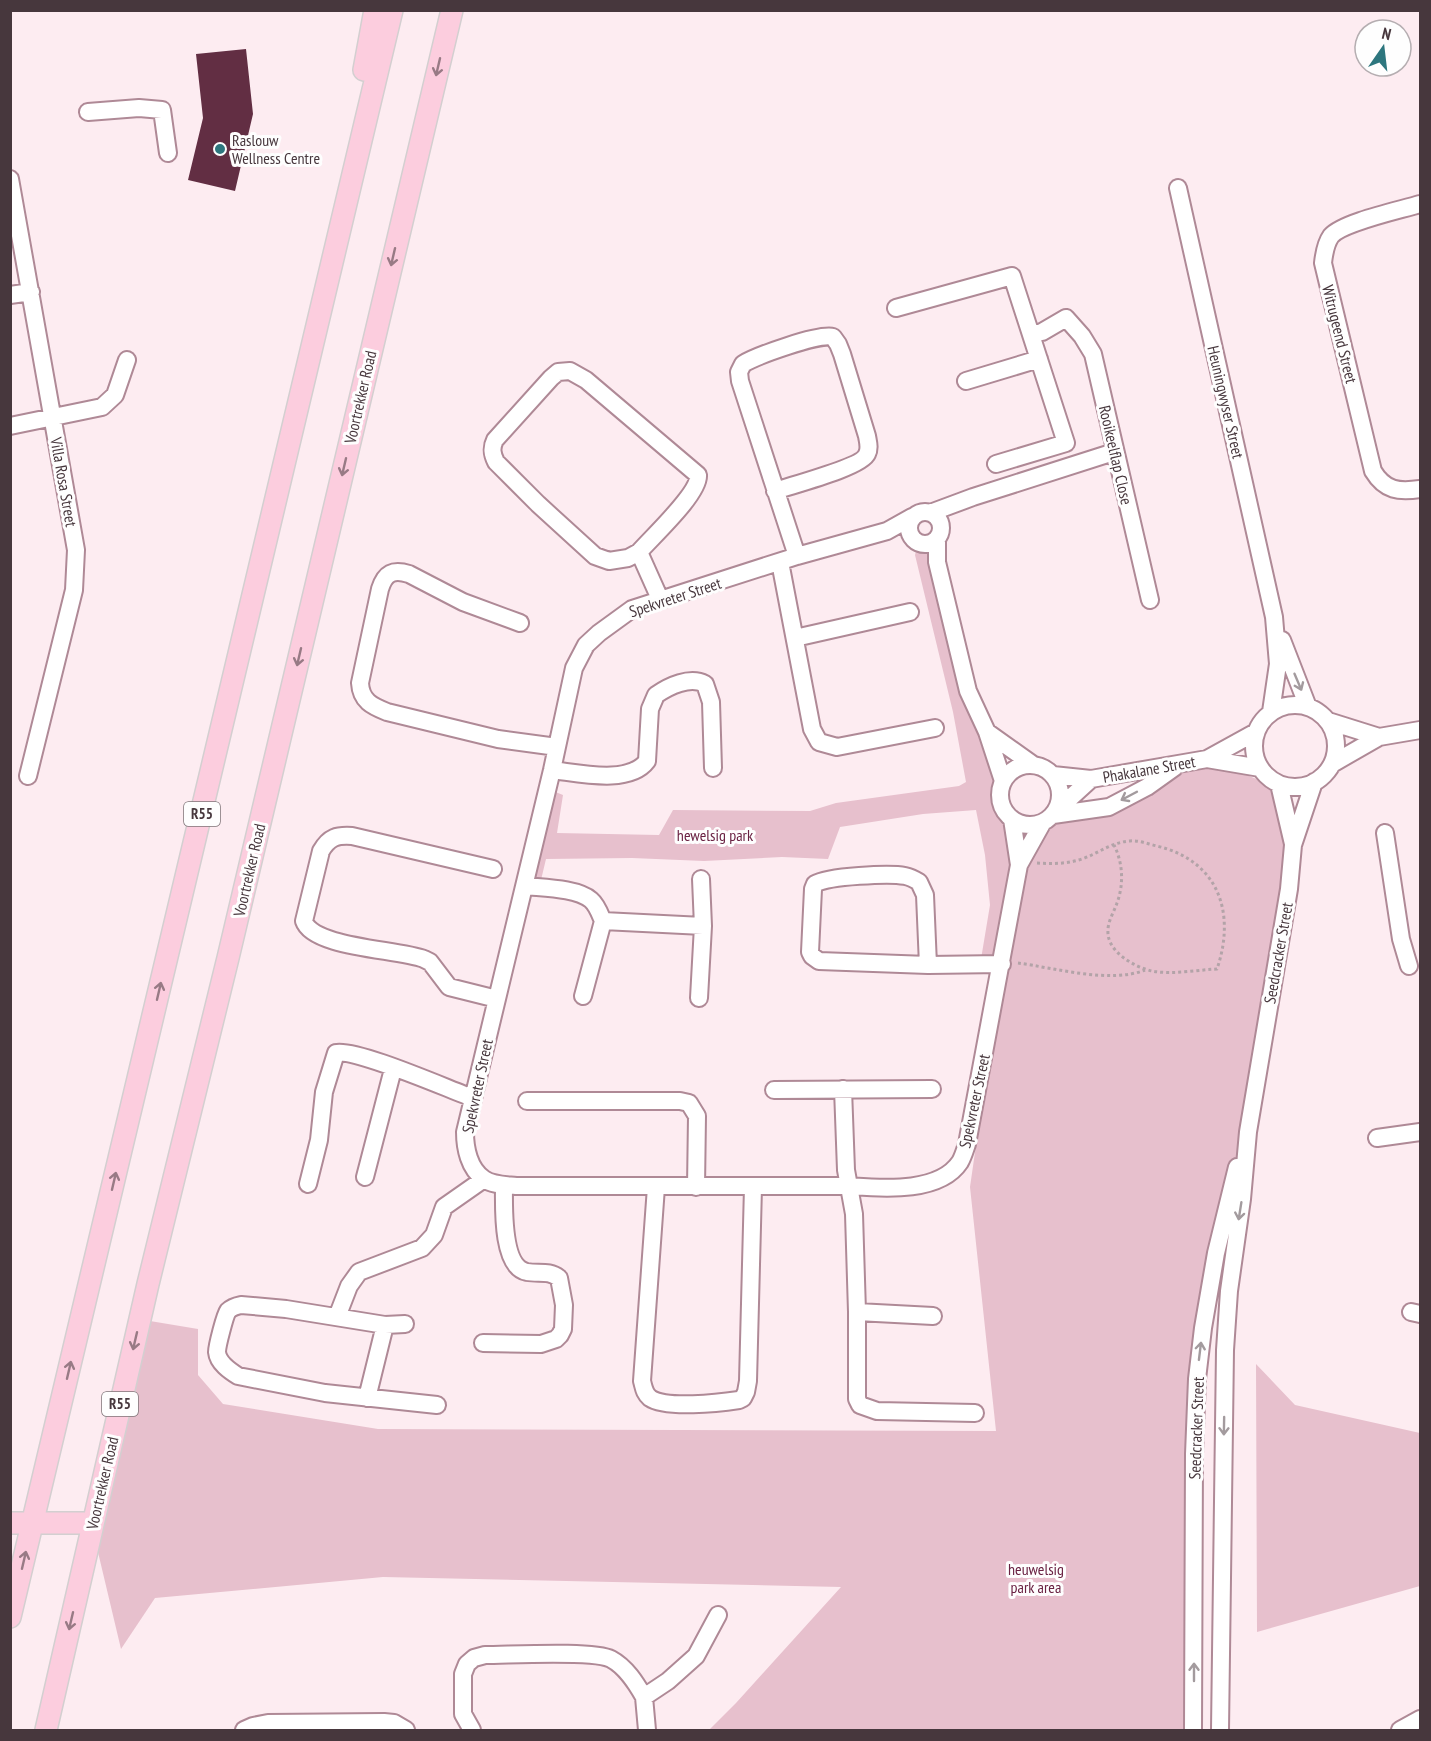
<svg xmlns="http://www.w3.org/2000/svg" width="1431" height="1741" font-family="'PT Sans Narrow',sans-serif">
  <rect width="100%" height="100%" fill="#fdecf1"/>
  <path fill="#e7c0cd" d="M918,544L937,562L1003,781C995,803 1007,803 1012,821C1016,832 1016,846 1018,859L1043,822L1104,808L1207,759L1281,789L1290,832L1247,1138L1223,1198L1196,1319L1186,1537L1190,1730H709L736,1703L841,1587L383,1577L155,1598L121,1649L97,1548L150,1321L198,1329V1375L223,1404L378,1429L996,1431L970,1187L1002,965H980L990,905L985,855L976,810L923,814L840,827L828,859L782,857L704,861L632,858L546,859L541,880L527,875L548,789L563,795L557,833L659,835L673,810L810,811L836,803L959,786L966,782L953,712L915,555Z
    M1256,1364L1295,1405L1420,1433V1586L1257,1632Z"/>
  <path fill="#622e43" d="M246,49L253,114L235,191L188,180L203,118L196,54Z"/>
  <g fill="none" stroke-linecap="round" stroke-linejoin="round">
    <defs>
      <path id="minor" d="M88,112L139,108L162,110L168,153
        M10,179L76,550L74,590L28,776
        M1178,188L1274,617L1278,664L1271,712
        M1420,204C1401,210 1343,222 1331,236C1326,243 1324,254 1323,263L1373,471C1385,491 1399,492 1420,489
        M10,295L31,292
        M896,308L1012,276L1066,443L996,464
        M1032,334L1042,332L1066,318L1082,336L1093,354L1150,600
        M570,371L586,380L698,475C700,493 652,537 639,552L628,558L609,561L595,556L538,504L496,462C492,454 491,448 495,440L551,378L558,372Z
        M966,381L1039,359
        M10,426L102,407L115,395L127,360
        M775,491C792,485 862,467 867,454C870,448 868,442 867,436L842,354L838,344L833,337C819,333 756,356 743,364L739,372L740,381L797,556
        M909 528a16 16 0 1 1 32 0a16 16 0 1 1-32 0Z
        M930,513L973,497L1114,452
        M912,517L887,531L797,556L632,609L599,633L586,645L574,668L552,770L465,1132C465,1148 469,1169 484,1179C492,1185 507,1185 516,1186H848C880,1188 939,1194 960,1162C963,1157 965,1150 967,1144L1019,865L1012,819
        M937,540V562L968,691L987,732L1003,781
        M639,552L660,599
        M780,562L812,729L819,742L837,747L935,728
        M520,623L463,602L409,574C393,569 385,573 380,589L360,683C361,701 372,706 387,712L498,739L557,747
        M795,638L910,612
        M1282,640L1308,707
        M1254 746a41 41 0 1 1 82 0a41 41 0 1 1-82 0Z
        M1328,721L1379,737
        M987,732L1032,764
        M1207,759L1260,768
        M1332,764L1379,737L1420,730
        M1000 795a30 30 0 1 1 60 0a30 30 0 1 1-60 0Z
        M552,770C579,773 629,785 647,761L650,709L656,695C669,686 690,676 705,684L711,702L713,768
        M1053,775L1091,779L1207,759L1256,732
        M1279,784L1293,844
        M1056,811L1091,779
        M1053,815L1109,807L1147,787L1175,767
        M1385,833L1401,939L1409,966
        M1019,865L1043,822
        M493,869L352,836C337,835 329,837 321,851L304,921C313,948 398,949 424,959L430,962L449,987L497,999
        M525,886C543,888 577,888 591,900C597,905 600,914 603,921L703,926
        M928,965L925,895L919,882C914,879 910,877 905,876C890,873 828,876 815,884L813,889L810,952L812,956L819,961L928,965L1002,964
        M583,996L603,921
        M699,998L703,926L701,879
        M843,1089L846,1170L854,1214L857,1312V1399L860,1405L877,1411L975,1413
        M774,1090L932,1089
        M527,1101H680L689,1103L697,1116L696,1187
        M1377,1138L1420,1132
        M365,1177L393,1069
        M308,1184L319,1140L324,1092L336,1053C355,1048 448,1089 473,1098
        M656,1187L642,1381C644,1388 644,1393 650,1398C666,1409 719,1403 739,1400L743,1398L746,1392L748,1381L753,1187
        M857,1312L933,1316
        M1411,1312L1420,1314
        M337,1317L349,1286L359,1272L422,1248L434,1235L444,1207L484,1179
        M405,1324L385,1325L286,1309L241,1305C236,1306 232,1307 228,1311C225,1315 217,1346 217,1352C218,1363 230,1371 238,1376L325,1393L437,1405
        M483,1343L541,1344L556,1339L560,1335L563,1329L564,1305L559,1278C549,1270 539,1274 527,1272C501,1267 504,1205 504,1185
        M367,1398L385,1325
        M244,1730L253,1726L268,1723L384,1722L394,1723L406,1730
        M472,1730L463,1714V1674L467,1664L474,1658L485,1655C510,1655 594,1650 611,1659C626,1667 636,1683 644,1697
        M647,1730L644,1697L668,1681L696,1656L718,1615
        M1193,1730L1194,1454L1197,1379L1203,1328L1216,1253L1237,1167
        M1220,1730L1225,1350L1229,1291L1242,1199L1248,1132L1289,889L1293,845L1314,782
        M1400,1730L1420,1719"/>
      <path id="major" d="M364,70L375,10
        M10,1523H92
        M10,1617L392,10
        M46,1730L148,1284L228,958L452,10"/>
    </defs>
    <use href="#minor" stroke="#af8996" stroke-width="20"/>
    <use href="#major" stroke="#d3cfd0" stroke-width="24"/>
    <path stroke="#b3a3a8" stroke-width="3" stroke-dasharray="3 3" stroke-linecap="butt" d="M1037,863C1052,864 1067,864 1082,859C1099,853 1112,842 1130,841C1139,840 1148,844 1157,846C1219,861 1236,913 1217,969C1196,970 1172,975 1152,971C1134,967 1106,951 1108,930C1108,921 1114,912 1117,903C1124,884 1123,863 1114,845
      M1018,963C1055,968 1110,984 1145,970"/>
    <use href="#minor" stroke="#fff" stroke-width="16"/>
    <use href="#major" stroke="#fccdde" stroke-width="21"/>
  </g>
  <defs><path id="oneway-shaft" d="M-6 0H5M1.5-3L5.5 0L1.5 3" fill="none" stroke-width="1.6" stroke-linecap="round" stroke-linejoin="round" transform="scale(1.5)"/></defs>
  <g stroke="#987a85">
    <use href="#oneway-shaft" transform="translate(438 67) rotate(103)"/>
    <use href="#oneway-shaft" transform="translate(393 257) rotate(103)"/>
    <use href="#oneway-shaft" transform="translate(344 467) rotate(103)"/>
    <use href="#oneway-shaft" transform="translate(299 657) rotate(103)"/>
    <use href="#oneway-shaft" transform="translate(159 991) rotate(-77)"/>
    <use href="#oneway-shaft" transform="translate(114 1181) rotate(-77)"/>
    <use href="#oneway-shaft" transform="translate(135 1341) rotate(103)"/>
    <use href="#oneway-shaft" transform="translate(69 1370) rotate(-77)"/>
    <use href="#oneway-shaft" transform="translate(24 1560) rotate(-77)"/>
    <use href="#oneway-shaft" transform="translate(71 1621) rotate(103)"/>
  </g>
  <g stroke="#a39b9e">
    <use href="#oneway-shaft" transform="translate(1298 682) rotate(67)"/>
    <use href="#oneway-shaft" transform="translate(1129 796) rotate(152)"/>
    <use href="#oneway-shaft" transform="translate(1240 1211) rotate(99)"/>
    <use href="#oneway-shaft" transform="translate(1200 1351) rotate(-83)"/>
    <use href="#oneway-shaft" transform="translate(1224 1426) rotate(91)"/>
    <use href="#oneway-shaft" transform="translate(1194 1672) rotate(-90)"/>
  </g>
  <circle fill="#2d767e" stroke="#fefefe" stroke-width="2" cx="220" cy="149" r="6"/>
  <g text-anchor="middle" stroke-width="6" stroke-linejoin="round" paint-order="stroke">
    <g fill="#fefefe" stroke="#7e7377" stroke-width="1.5">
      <rect x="184" y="802" width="36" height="24" rx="4.5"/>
      <rect x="102" y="1392" width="36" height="24" rx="4.5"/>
    </g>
    <g font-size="15" font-weight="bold" fill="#47373d">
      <text x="202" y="819">R55</text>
      <text x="120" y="1409">R55</text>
    </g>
    <g font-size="16" fill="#47373d" stroke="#fefefe" text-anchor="start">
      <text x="232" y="146">Raslouw<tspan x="232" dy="18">Wellness Centre</tspan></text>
    </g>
    <g font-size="16" fill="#47373d" stroke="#fefefe">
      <text transform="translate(1340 334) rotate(76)" y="6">Witrugeend Street</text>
      <text transform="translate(360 397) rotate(-77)" y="6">Voortrekker Road</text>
      <text transform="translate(1226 402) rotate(77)" y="6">Heuningwyser Street</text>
      <text transform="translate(1116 455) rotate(77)" y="6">Rooikeelflap Close</text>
      <text transform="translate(64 482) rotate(80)" y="6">Villa Rosa Street</text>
      <text transform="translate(675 597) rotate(-18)" y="6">Spekvreter Street</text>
      <text transform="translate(1149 769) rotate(-10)" y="6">Phakalane Street</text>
      <text transform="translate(249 870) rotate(-77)" y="6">Voortrekker Road</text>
      <text transform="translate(1278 953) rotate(-80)" y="6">Seedcracker Street</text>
      <text transform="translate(477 1086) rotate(-78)" y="6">Spekvreter Street</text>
      <text transform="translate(974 1101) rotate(-78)" y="6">Spekvreter Street</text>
      <text transform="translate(1196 1428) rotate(-88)" y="6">Seedcracker Street</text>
      <text transform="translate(102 1483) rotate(-77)" y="6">Voortrekker Road</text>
    </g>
    <g font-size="16" fill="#6a2243" stroke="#fefefe">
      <text x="715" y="841">hewelsig park</text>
      <text x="1036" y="1575">heuwelsig<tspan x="1036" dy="18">park area</tspan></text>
    </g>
  </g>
  <rect width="1431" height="1741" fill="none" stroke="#47373d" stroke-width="24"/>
  <g transform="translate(1383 48) rotate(14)"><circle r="28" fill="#fefefe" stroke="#b5aeb1" stroke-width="1.5"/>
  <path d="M0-4.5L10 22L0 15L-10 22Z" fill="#2d767e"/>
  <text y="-9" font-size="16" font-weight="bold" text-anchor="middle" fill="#47373d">N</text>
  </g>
</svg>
